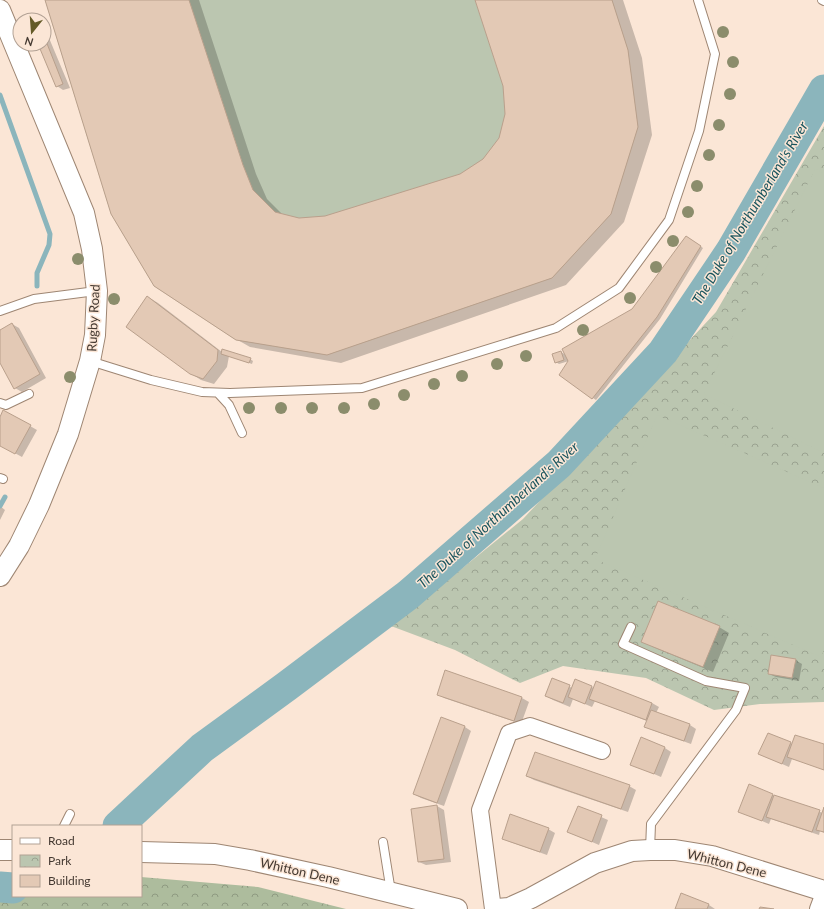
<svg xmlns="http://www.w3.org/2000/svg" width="824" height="909" font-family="Lato,sans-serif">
  <defs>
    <pattern id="forest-crowns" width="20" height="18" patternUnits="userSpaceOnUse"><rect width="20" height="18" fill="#adbc9d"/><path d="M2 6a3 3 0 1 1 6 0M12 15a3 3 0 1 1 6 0" fill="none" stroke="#8e9a81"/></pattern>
    <pattern id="park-crowns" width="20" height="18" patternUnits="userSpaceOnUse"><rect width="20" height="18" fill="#bbc6b0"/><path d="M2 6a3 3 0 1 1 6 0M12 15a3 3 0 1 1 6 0" fill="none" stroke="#9aa290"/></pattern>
  </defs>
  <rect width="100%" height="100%" fill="#fbe6d6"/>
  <path fill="url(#forest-crowns)" d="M141,877L258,887L346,909H0V879L13,878V896H141Z"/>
  <path fill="url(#park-crowns)" d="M824,126V702L760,704L714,710L646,678L563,666L520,683L455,650L391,626L523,519L716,312Z"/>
  <path fill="#bbc6b0" d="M45,0H612L628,50L638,127L611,214L552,278L327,355L236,340L154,286L111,214Z
    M815,169L824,173V453L704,394Z
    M657,415L824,488V650L821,657L595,559Z"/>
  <path fill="#0003" d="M46,0H199L256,174L267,199L283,215L299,219L325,217L461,175L484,160L500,139L506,114L504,86L476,0H623L642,58L652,135L624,222L566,285L341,363L250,347L236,339Z
    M44,35L49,38L70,88L63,90L57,86L39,44H44Z
    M687,237L703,248L660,319L596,400L593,398L569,361L559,364L556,362L561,352L566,355L633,309Z
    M148,297L158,303L222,352L250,359L253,361L252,364L229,356L227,367L214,384L201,380L190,373Z
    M12,324L19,328L46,378L22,392L15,388L0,361V331Z
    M0,419L30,426L37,430L22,457L0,445Z
    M0,506L5,510L0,520Z
    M719,627L729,633L713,672L653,647L643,641Z
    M795,660L802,664L799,681L776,677L769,674Z
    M445,672L522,698L529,702L521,724L444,698L438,694Z
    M553,679L572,688L575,680L594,688L596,683L652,703L659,707L656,713L690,725L696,729L691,744L652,730L645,726L647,721L595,701L592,707L573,699L570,707L553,700L546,696Z
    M465,727L471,731L444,806L421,798L414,794Z
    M790,743L793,744L824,746V769L794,759V760L792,759L789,767L759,754Z
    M665,748L671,752L661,777L631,764Z
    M527,776L629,786L636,790L628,812L534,780Z
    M772,795L823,813L824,810V833L820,831L819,835L771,819L769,824L739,811Z
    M437,806L444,810L451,862L426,865L419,862Z
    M578,807L608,820L599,845L569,832Z
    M548,829L555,833L547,855L510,842L503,838Z
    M681,895L709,905L715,909H676Z"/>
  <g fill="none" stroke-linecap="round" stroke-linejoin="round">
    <path stroke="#8bb5bc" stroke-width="5" d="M0,95L50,234L49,245L37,273V286
      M0,506L5,497"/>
    <path stroke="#8bb5bc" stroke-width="31" d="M118,826L202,748L287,686L408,595L559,464L663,352L731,251L824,90
      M0,887L13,888"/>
  </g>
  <path fill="#e3c9b5" stroke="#b9a08c" d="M45,0H189L243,165L253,190L275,212L299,218L325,216L460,174L483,159L499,138L505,114L503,86L475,0H612L628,50L638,127L611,214L552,278L327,355L236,340L154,286L111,214Z
    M44,36L63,84L56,87L38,44H44Z
    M686,236L701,246L657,317L592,399L559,375L568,361L562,349L632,309Z
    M147,296L218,350L217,361L203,379L190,374L126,327Z
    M12,323L40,374L14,389L0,363V330Z
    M222,349L251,358L249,363L221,354Z
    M561,351L564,360L555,363L552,354Z
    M3,410L31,425L15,454L0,446V417Z
    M658,601L720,626L703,667L641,642Z
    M771,655L796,659L792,678L768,674Z
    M445,670L522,697L514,721L437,695Z
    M552,678L570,685L563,703L545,696Z
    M575,679L592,686L585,704L568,697Z
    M596,681L652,703L646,720L589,699Z
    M651,710L690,724L684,741L644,727Z
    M441,717L465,726L437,803L413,794Z
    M768,733L791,742L782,764L758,754Z
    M795,735L824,744V770L787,757Z
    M641,737L665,747L654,774L630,765Z
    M535,752L630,785L621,809L526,776Z
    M749,784L773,794L762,821L738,812Z
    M774,795L820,810L812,832L766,817Z
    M437,805L444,859L418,862L411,809Z
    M578,806L602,815L592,842L567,832Z
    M824,807V832L816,830Z
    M510,814L549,828L540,852L502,839Z
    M681,893L709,904L707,909H675Z
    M760,907L774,909H759Z"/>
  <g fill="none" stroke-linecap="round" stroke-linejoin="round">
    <defs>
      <path id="service" d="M822,0L824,1
        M0,311L34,299L96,291
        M90,361L151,380L202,392L230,393L362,388L556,328L619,288L669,220L699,131L715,54L698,0
        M218,393L229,405L242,433
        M0,403L6,405L29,394
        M0,478L3,479
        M631,627L623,644L706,681L745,688L736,710L651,824L650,850
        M64,826L70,814
        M383,842L391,892"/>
      <path id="minor" d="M493,909L480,810L509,733L530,726L602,751
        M818,909L824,893"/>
      <path id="tertiary" d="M0,10L84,213L92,249L97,291L95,335L90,361L68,434L39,505L19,546L0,576
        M0,850H13
        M141,852L215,854L250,860L328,877L457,909
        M497,909L509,908L531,898L595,863L632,851L650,850H675L712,856L824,891"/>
    </defs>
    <use href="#service" stroke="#9e8673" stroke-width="10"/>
    <use href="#minor" stroke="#9e8673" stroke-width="18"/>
    <use href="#tertiary" stroke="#9e8673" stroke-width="22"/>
    <use href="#service" stroke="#fff" stroke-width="8"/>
    <use href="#minor" stroke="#fff" stroke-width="16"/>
    <use href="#tertiary" stroke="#fff" stroke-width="20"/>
  </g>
  <g fill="#8b8d6c">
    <circle cx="723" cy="32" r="6"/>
    <circle cx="733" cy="62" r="6"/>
    <circle cx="730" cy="94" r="6"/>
    <circle cx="719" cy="125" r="6"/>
    <circle cx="709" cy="155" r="6"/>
    <circle cx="697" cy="186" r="6"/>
    <circle cx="688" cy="212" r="6"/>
    <circle cx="673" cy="241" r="6"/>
    <circle cx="78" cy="259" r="6"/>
    <circle cx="656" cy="267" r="6"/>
    <circle cx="630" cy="298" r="6"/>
    <circle cx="114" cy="299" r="6"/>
    <circle cx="583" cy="330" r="6"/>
    <circle cx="526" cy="356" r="6"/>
    <circle cx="497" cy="364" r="6"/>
    <circle cx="462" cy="376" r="6"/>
    <circle cx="70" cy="377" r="6"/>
    <circle cx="434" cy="384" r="6"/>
    <circle cx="404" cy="395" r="6"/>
    <circle cx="374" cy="404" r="6"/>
    <circle cx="249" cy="408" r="6"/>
    <circle cx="281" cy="408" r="6"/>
    <circle cx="312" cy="408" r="6"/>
    <circle cx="344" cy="408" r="6"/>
  </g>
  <g text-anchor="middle" stroke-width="3" stroke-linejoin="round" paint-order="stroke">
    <g font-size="13" fill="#443931" stroke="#fbe6d6">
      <text transform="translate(93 318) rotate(-87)" y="5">Rugby Road</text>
      <text transform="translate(727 863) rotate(14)" y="5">Whitton Dene</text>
      <text transform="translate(300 871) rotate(13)" y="5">Whitton Dene</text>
    </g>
    <g font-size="14" font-style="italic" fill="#19545d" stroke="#fbe6d6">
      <text transform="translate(750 213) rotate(-59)" y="5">The Duke of Northumberland's River</text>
      <text transform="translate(498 515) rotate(-42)" y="5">The Duke of Northumberland's River</text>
    </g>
  </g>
  <rect x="12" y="825" width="130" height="72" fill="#fbe6d6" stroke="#b2a194"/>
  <rect x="20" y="838" width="20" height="6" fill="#ffffff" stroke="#b2a194"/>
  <text x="48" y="845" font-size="12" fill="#443931">Road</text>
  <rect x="20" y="855" width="20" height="12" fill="url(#park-crowns)" stroke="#b2a194"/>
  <text x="48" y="865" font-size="12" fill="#443931">Park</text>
  <rect x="20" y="875" width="20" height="12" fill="#e3c9b5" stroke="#b2a194"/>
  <text x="48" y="885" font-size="12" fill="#443931">Building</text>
  <g transform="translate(32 32) rotate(197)"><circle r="19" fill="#fbe6d6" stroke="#b2a194"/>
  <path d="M0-3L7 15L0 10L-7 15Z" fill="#645a27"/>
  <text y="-6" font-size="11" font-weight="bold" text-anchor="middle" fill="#443931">N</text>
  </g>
</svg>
